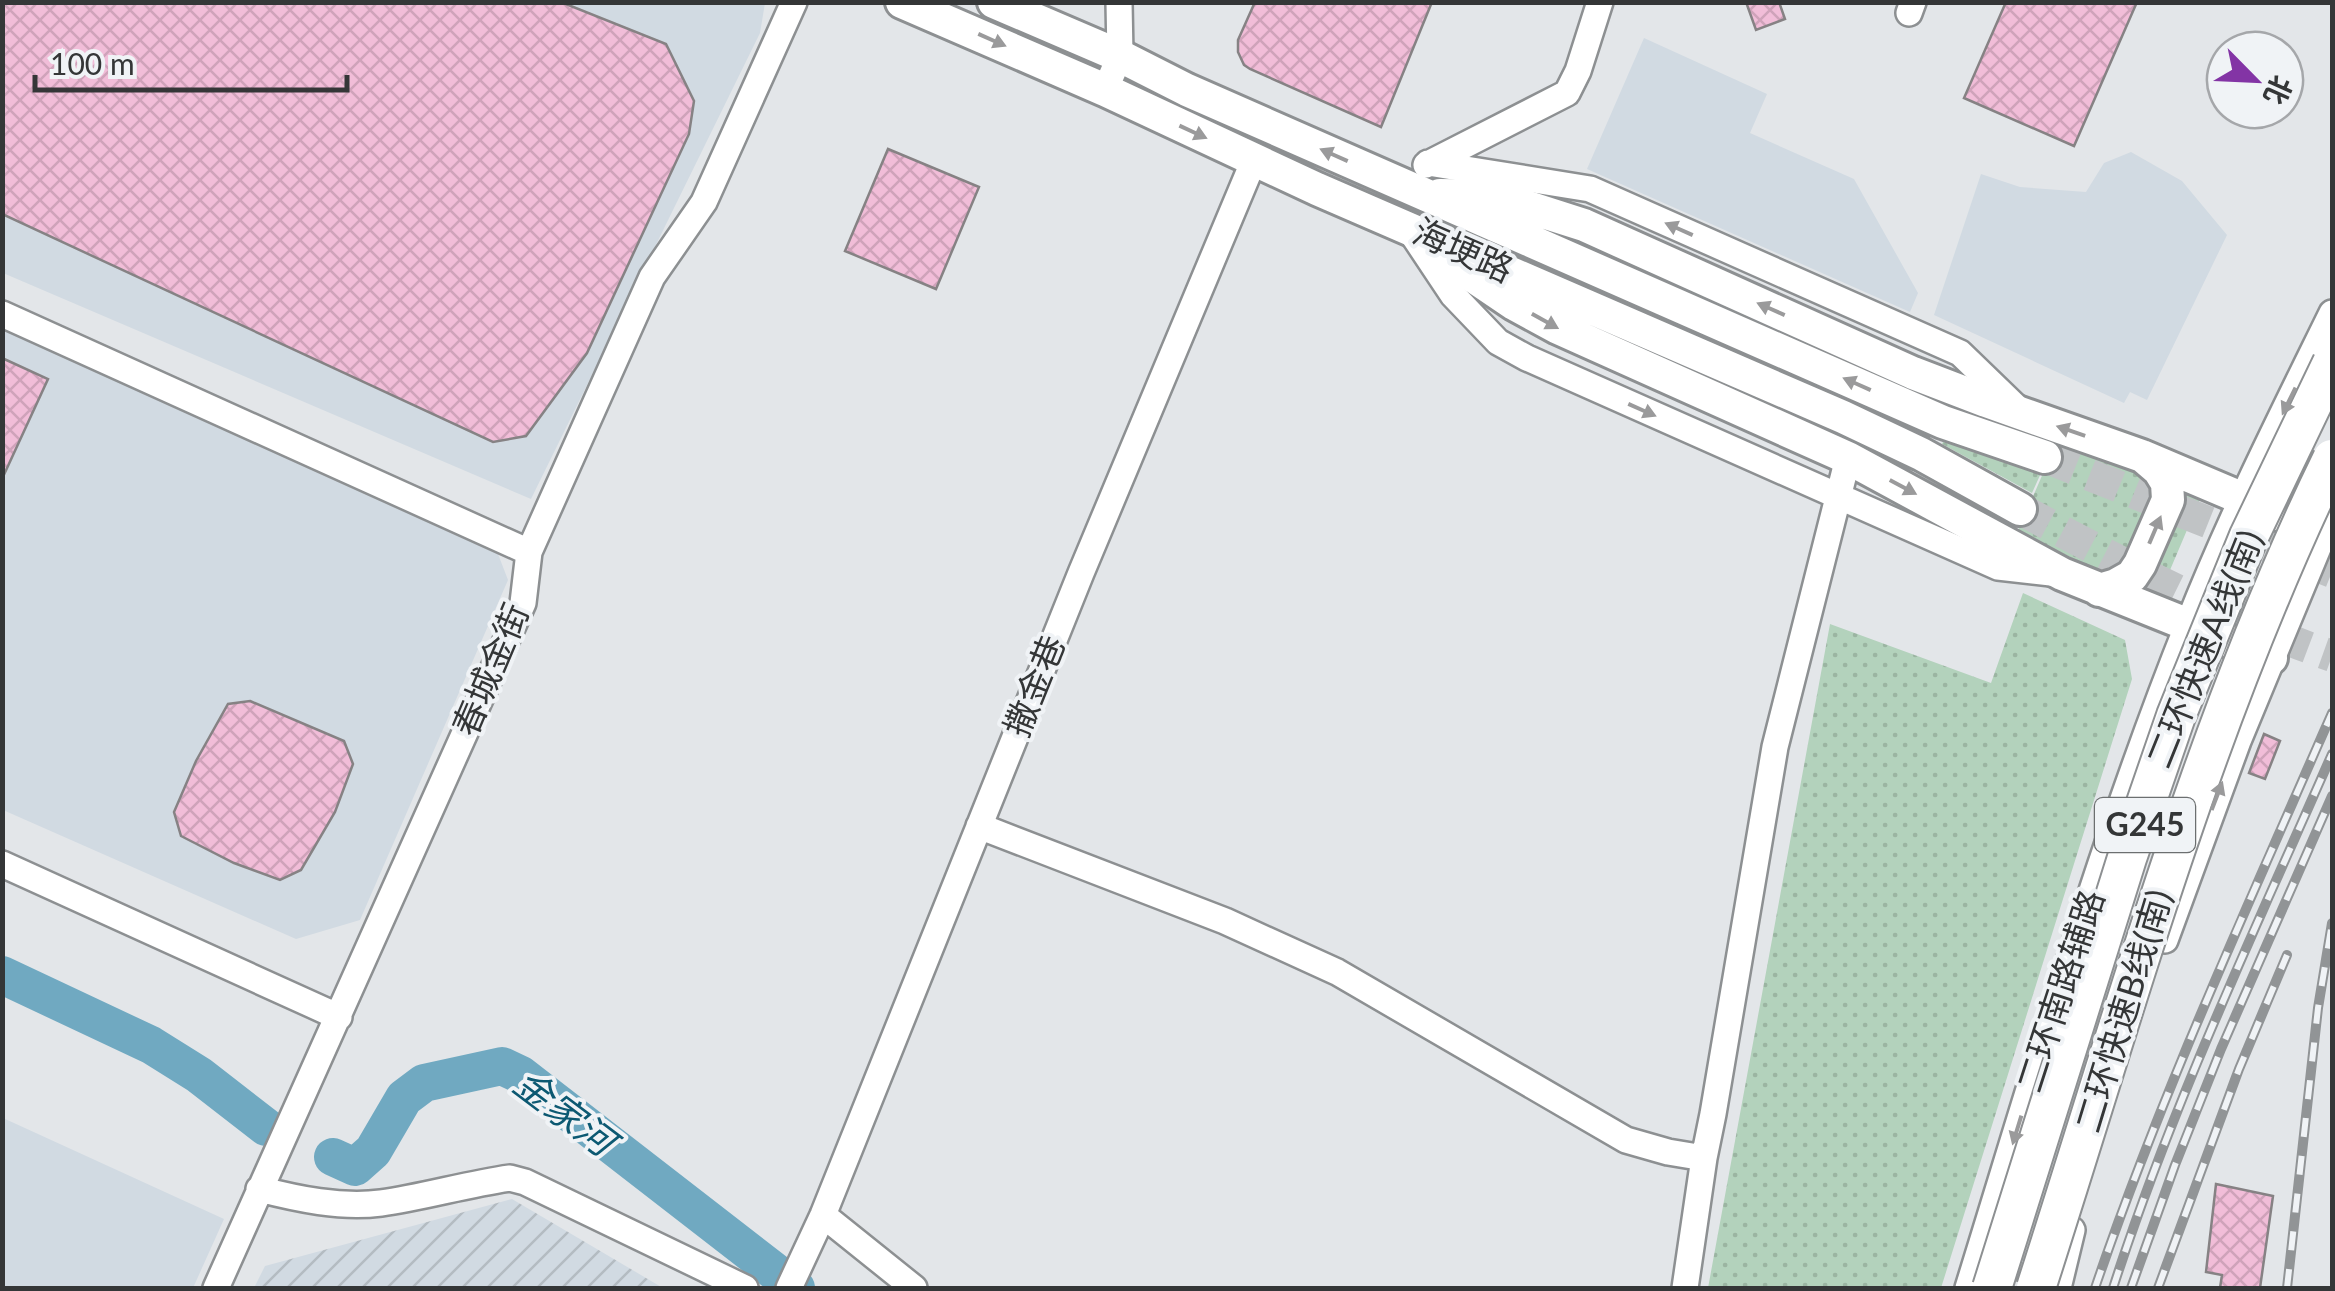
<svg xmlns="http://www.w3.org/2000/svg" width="2335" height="1291" font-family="Lato,'Noto Sans SC',sans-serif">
  <defs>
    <pattern id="industrial-furrows" width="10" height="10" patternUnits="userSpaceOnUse" patternTransform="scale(2.5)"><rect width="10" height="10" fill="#d1dae2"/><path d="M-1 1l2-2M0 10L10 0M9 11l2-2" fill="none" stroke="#b4bcc2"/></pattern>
    <pattern id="green-dots" width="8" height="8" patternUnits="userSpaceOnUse" patternTransform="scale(2.5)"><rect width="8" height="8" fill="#b3d2bc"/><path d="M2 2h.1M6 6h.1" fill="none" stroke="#9bb5a2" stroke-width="1.8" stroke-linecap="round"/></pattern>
    <pattern id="building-cross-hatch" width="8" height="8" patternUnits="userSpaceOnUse" patternTransform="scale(2.5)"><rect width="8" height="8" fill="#f1bdd8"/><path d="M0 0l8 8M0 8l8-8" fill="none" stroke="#cfa3ba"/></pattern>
  </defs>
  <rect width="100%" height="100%" fill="#e3e6e9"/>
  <path fill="#d1dae2" d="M3,3H765L760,33L531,499L3,273Z
    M1644,38L1767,94L1750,133L1854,179L1918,293L1910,312L1587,169Z
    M2131,152L2182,181L2227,235L2147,400L2130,392L2124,403L1934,315L1981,174L2020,187L2086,192L2104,163Z
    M3,330L498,554L508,580L360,920L296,939L3,810Z
    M3,1118L224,1219L193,1288H3Z"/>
  <path fill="url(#industrial-furrows)" d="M512,1199L663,1288H254L265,1266Z"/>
  <path fill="url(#green-dots)" d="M2060,434L2148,471L2159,483L2128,566L2104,572L2096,570L2018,531Z
    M1944,440L2041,473L2032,493L1942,444Z
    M2175,484L2204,490L2159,596L2134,585Z
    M2023,593L2125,640L2132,679L1941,1288H1708L1830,624L1991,683Z"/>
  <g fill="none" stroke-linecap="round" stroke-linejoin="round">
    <path stroke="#70a9c1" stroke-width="38" d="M2,975L151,1045L199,1075L266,1127
      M333,1157L355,1167L373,1151L404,1098L424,1083L502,1066L521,1075L796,1288"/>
  </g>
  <path fill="url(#building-cross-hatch)" stroke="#868284" stroke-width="2.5" d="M2,2H561L666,44L694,101L689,134L587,353L526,436L493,442L2,214Z
    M1255,2H1432L1381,127L1250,69L1244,65L1238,52V40Z
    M1746,2H1779L1785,19L1756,30Z
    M2006,2H2137L2074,146L1964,98Z
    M888,149L979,187L936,289L845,251Z
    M2,358L48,379L2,479Z
    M250,701L344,741L353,764L335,812L301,870L280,880L234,863L181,836L174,812L196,761L228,704Z
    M2264,734L2280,741L2265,779L2249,773Z
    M2216,1184L2273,1196L2260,1288H2220L2222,1275L2206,1272Z"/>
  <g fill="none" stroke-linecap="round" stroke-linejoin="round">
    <path stroke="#c0c3c5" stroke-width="32" stroke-dasharray="32 16" stroke-linecap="butt" d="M2045,457L2332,572
      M2020,509C2121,563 2224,618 2332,656"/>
    <defs>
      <path id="minor" d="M1909,13L1913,2
        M1105,90L1120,56L1119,2
        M1428,163L1590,189L1960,353L2018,409
        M1426,165L1567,93L1578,71L1600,2
        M1407,226L1453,295L1498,342L1527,358L1998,567L2051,573
        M2,314L529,552
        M979,826L1225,921L1337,972L1626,1140L1668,1152L1704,1158
        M2,864L339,1017
        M2165,940L2238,741L2332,514
        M259,1189C298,1199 340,1208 381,1203C424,1197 467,1184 510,1178L525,1182L745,1288
        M823,1215L914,1288
        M216,1288L523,603L529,552L652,277L704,202L794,2
        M789,1288L823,1215L1081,573L1254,160
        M1685,1288L1704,1158L1713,1114L1775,747L1848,458
        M1968,1288C2037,1065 2102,839 2189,622C2231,516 2282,415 2332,313
        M2058,1288L2072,1230"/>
      <path id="major" d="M902,2L1105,90L1317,189L1843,417L1921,454L2020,509
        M994,2L1120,56L1187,90L1943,422L2045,457
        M1440,195L1493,196L1584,225L1913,373L1986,401L2142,456L2324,533
        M1449,260L1514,304L1558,328L1848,458L2062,574L2271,658
        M2099,590L2116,585L2132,576L2140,564L2168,500L2167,483L2159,470L2145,458"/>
    </defs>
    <use href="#minor" stroke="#8d9092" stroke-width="30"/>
    <use href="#major" stroke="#8d9092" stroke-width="38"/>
    <use href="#minor" stroke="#fff" stroke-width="25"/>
    <use href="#major" stroke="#fff" stroke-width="32"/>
    <defs>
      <path id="rail" d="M2095,1288C2162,1092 2249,903 2332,713
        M2113,1288C2172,1105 2255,930 2332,754
        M2131,1288L2175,1165L2221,1049L2332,796
        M2158,1288L2239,1069L2287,955
        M2287,1288L2318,1008L2332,923"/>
    </defs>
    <use href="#rail" stroke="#919496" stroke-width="10"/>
    <use href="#rail" stroke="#f0f3f6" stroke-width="6" stroke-dasharray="19" stroke-linecap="butt"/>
    <defs>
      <path id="highway-bridge" d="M1992,1288L2127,858L2176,716L2249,536L2332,363
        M2036,1288C2126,1009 2203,724 2332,459"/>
    </defs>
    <use href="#highway-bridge" stroke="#8d9092" stroke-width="42" stroke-linecap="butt"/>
    <use href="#highway-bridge" stroke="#fff" stroke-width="38"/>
  </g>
  <defs><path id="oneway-solid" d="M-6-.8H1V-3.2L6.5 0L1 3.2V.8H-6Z" transform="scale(2.5)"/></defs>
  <g fill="#9a9a9b">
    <use href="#oneway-solid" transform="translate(992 40) rotate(24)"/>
    <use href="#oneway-solid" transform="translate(1193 132) rotate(25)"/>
    <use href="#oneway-solid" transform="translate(1334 155) rotate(-156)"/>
    <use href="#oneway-solid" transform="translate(1679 229) rotate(-156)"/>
    <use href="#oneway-solid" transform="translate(1771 309) rotate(-156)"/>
    <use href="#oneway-solid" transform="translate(1545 321) rotate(29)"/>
    <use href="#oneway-solid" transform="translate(1857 384) rotate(-156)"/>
    <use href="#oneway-solid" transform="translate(2289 401) rotate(116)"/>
    <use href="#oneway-solid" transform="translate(1642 410) rotate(24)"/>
    <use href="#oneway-solid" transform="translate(2071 431) rotate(-161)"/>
    <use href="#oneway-solid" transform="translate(1903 487) rotate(28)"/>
    <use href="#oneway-solid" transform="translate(2155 530) rotate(-67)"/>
    <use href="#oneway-solid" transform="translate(2217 796) rotate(-69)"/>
    <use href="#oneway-solid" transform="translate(2017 1130) rotate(107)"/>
  </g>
  <g text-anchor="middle" stroke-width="8" stroke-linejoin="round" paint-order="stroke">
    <rect fill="#f0f3f6" stroke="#6c6f70" stroke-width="2.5" x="2095" y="798" width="100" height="54" rx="8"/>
    <g font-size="32" font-weight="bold" fill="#343637">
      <text x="2145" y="836">G245</text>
    </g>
    <g font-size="35" fill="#343637" stroke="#f0f3f6">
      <text transform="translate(1463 251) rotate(24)" y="12">海埂路</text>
      <text transform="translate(2205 649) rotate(-68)" y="12">二环快速A线(南)</text>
      <text transform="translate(491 670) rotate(-67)" y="12">春城金街</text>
      <text transform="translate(1035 686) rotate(-68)" y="12">撒金巷</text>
      <text transform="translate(2061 991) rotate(-72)" y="12">二环南路辅路</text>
      <text transform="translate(2124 1011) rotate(-73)" y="12">二环快速B线(南)</text>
    </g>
    <g font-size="38" font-style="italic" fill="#0c5972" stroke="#f0f3f6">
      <text transform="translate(564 1113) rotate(37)" y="13">金家河</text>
    </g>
  </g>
  <rect width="2335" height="1291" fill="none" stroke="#343637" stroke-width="10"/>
  <g transform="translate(2255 80) rotate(114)"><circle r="48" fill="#f0f3f6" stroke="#a5a7aa" stroke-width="2.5"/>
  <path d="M0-8L18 38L0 25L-18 38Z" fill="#8334a5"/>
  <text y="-15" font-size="28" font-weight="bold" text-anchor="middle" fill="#343637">北</text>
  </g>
  <path d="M35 75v15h312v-15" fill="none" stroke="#343637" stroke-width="5"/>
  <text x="50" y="75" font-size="30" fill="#343637" stroke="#f0f3f6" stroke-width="8" paint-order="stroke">100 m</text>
</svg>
